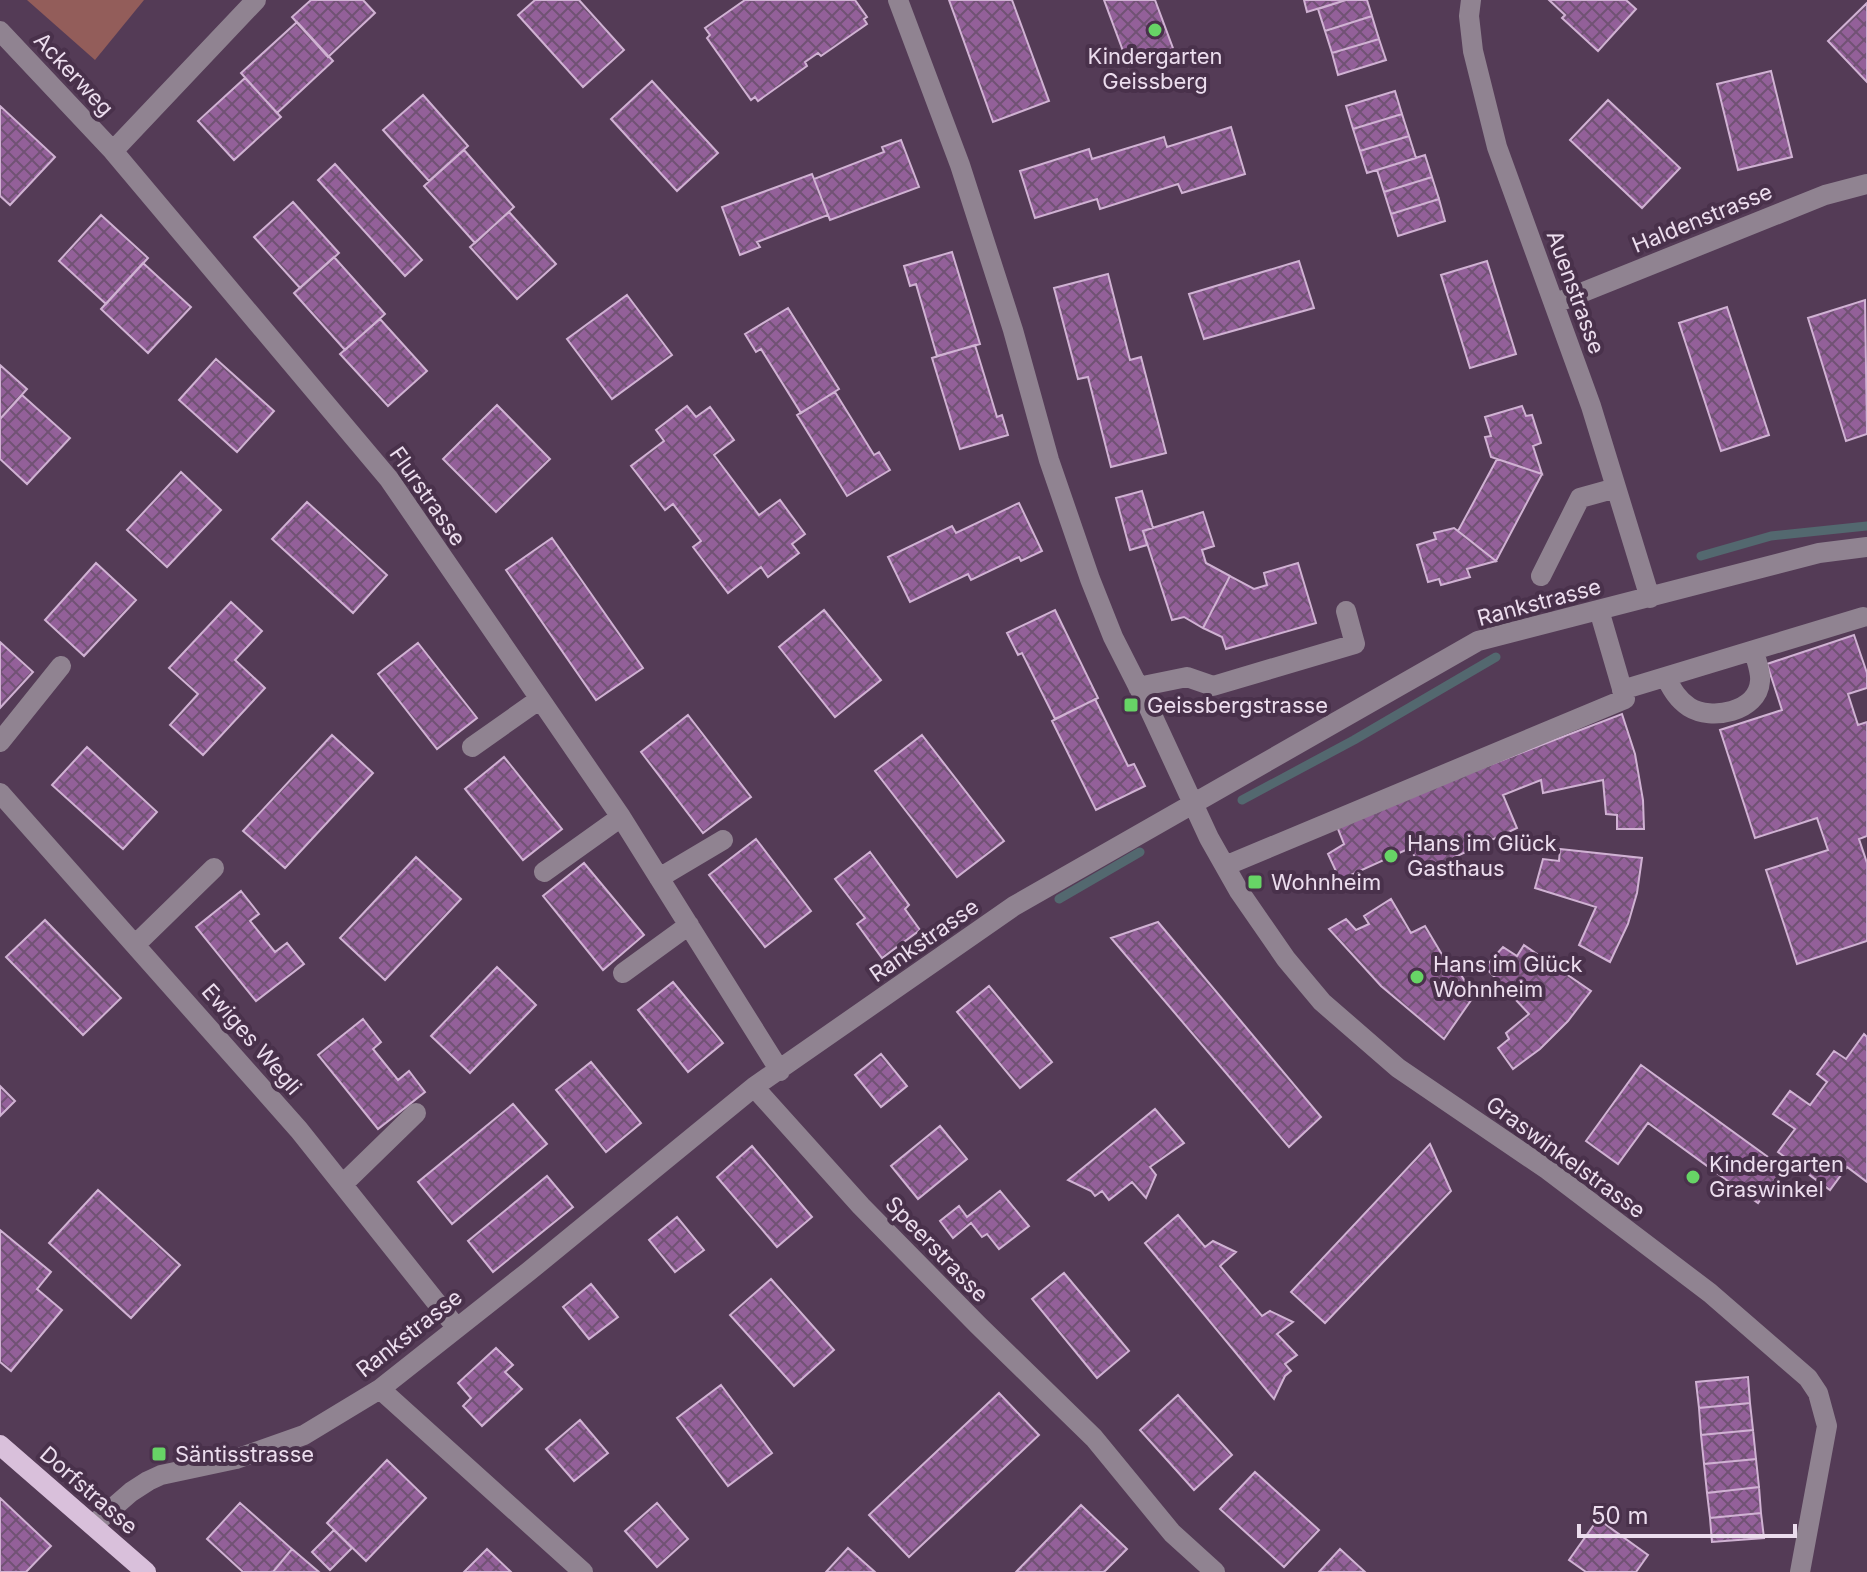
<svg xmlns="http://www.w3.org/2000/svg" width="1867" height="1572" font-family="Inter,sans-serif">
  <defs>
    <pattern id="building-cross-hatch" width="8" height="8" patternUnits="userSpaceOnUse" patternTransform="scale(2)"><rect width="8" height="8" fill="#936099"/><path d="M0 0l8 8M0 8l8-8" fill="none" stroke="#715274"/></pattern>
  </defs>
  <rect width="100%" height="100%" fill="#543b56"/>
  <path fill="#935d5a" d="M27,0H144L95,60Z"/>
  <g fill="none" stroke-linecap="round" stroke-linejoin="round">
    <path stroke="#53686f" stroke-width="9" d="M1701,556L1771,536L1867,526
      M1242,800L1354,740L1496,657
      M1059,899L1140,852"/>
  </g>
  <path fill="url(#building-cross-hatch)" stroke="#d0b2d3" stroke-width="2" d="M311,0H363L375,13L328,57L292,17Z
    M535,0H579L624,50L583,87L518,15Z
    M745,0H855L867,17L864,19L867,24L821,56L818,53L805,62L807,66L758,101L755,97L751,100L707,38L710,35L705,28Z
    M949,0H1012L1049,101L993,122Z
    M1104,0H1155L1174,51L1129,67Z
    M1304,0H1346L1307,12Z
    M1346,0H1367L1372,16L1325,31L1318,9Z
    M1549,0H1626L1636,9L1598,51L1562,18L1565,15Z
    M1867,3V82L1828,41Z
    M1372,16L1379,39L1332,53L1325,31Z
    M297,22L333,61L277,113L241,73Z
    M1379,39L1386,60L1338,75L1332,53Z
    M1771,71L1792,157L1738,170L1717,84Z
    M245,78L281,117L234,160L198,121Z
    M652,81L718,153L677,191L611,119Z
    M1395,91L1402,114L1353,129L1346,106Z
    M423,95L468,146L429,181L383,130Z
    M1608,100L1680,168L1642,208L1570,140Z
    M0,106L55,157L10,205L0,196Z
    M1402,114L1409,136L1360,151L1353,129Z
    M1231,127L1245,174L1182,193L1178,184L1100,209L1097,199L1035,218L1020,171L1089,149L1092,159L1164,137L1167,147Z
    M1409,136L1416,158L1367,173L1360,151Z
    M901,140L919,187L830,220L814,179L884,152L882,147Z
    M464,150L514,207L475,243L424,186Z
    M1425,155L1432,177L1384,192L1377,170Z
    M335,164L422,260L405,276L318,180Z
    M812,174L828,215L757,242L760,247L740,255L722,207Z
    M1432,177L1439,199L1391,214L1384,192Z
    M1439,199L1445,221L1398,236L1391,214Z
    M293,202L339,253L300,288L254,237Z
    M509,212L556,264L517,299L470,247Z
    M101,215L148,258L106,304L59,261Z
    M952,252L980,344L937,356L916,284L910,286L904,266Z
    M334,257L385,314L345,350L294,293Z
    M1299,261L1314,308L1204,339L1189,294Z
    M1487,261L1516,354L1470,368L1441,275Z
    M143,263L191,307L148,353L101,309Z
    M1108,274L1130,360L1141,357L1166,453L1111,467L1088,377L1078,379L1054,288Z
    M627,295L672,355L612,399L567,339Z
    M1865,300L1867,434L1846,441L1808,318Z
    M1727,307L1769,435L1721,451L1679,323Z
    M788,308L839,389L801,413L761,349L756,352L745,334Z
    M380,319L427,371L388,406L340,354Z
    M975,345L997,417L1002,415L1008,435L960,449L932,358Z
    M216,359L274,411L237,452L179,400Z
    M0,365L27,389L0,419Z
    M835,392L874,455L879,452L890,470L847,496L797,415Z
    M22,395L70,438L27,484L0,459V419Z
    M497,405L550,459L496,512L443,459Z
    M687,406L696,417L710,407L734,440L714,455L759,515L780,500L805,534L792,544L799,553L768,577L761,567L728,593L693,547L701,541L673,504L665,510L631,466L664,441L656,430Z
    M1522,406L1526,416L1532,415L1541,443L1533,446L1542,474L1491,457L1485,437L1491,436L1485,417Z
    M1497,459L1542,474L1496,561L1458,531Z
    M181,472L221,510L167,567L127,530Z
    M1142,491L1153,528L1143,531L1147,545L1130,550L1116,498Z
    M307,502L387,575L353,613L272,539Z
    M1019,503L1042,551L1021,561L1019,557L971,580L968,574L910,602L888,557L952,526L956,533Z
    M1203,512L1214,546L1202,550L1206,563L1230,576L1203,628L1184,617L1172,620L1143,531Z
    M1454,528L1496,561L1467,569L1470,577L1441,585L1439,579L1428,582L1417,545L1436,539L1434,533Z
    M552,538L643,668L596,700L506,570Z
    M96,563L136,600L84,656L45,620Z
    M1298,563L1316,623L1226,649L1222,637L1203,628L1230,576L1254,589L1267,585L1264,573Z
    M231,602L262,631L235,660L265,688L203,755L170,725L198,694L169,668Z
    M824,610L881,680L835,717L779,647Z
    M1055,610L1098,698L1055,719L1022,653L1018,655L1007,633Z
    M1854,635L1867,673V688L1848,694L1858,725L1867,722V836L1859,839L1867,863V941L1797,964L1766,870L1828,850L1817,818L1755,838L1720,730L1782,710L1767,664Z
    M0,642L33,672L0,708Z
    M418,643L477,718L437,749L378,674Z
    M1095,699L1128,766L1134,764L1145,786L1096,810L1052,721Z
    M1622,714L1635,754L1643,800L1644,829H1617V815L1606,814L1603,780L1543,793L1541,780L1503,795L1517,828L1423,872L1410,848L1340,880L1328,854L1344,844L1336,824Z
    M688,715L751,797L703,833L641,752Z
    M332,735L373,773L285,868L243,831Z
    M922,735L1004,841L957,877L875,771Z
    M87,747L157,812L123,849L52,785Z
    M504,757L562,829L523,860L465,789Z
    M756,839L811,911L765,947L709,875Z
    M1560,849L1642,858L1637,893L1628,924L1610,962L1579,945L1596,907L1535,888L1543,859L1559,861Z
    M870,852L909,905L905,909L920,930L882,958L857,924L865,918L835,879Z
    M416,857L461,899L385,980L340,938Z
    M584,863L644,935L603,970L543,896Z
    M241,891L259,914L250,921L275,952L287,943L304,964L256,1001L196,927Z
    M1391,899L1411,933L1425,926L1450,968L1455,965L1474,996L1444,1039L1381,986L1329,929L1346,919L1356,930L1369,924L1364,916Z
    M45,920L121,998L83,1035L6,957Z
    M1158,922L1321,1117L1289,1147L1111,938Z
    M1524,945L1591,991L1568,1021L1540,1049L1513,1069L1498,1048L1509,1039L1506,1033L1529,1014L1485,967L1503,947L1517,956Z
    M497,967L536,1005L470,1073L431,1036Z
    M673,982L723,1043L688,1072L638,1010Z
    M989,986L1052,1062L1020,1088L957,1012Z
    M363,1019L381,1042L373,1049L398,1080L409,1071L425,1092L378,1129L318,1055Z
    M1864,1034L1867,1037V1182L1847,1167L1830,1190L1778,1152L1795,1129L1773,1114L1790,1091L1810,1105L1827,1082L1817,1074L1834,1051L1846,1059Z
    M881,1054L907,1086L881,1107L855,1075Z
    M591,1062L641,1123L606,1152L556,1090Z
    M1641,1065L1783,1168L1758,1203L1648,1123L1618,1164L1586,1141Z
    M0,1086L15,1101L0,1116Z
    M513,1104L547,1144L452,1224L418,1182Z
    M1155,1109L1184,1143L1150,1167L1156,1175L1146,1198L1132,1182L1109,1200L1102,1191L1095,1196L1091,1191L1068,1180Z
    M940,1126L967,1159L918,1199L891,1166Z
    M1430,1144L1451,1191L1325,1323L1291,1292Z
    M752,1146L812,1217L777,1247L717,1177Z
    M547,1176L573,1207L493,1272L468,1241Z
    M98,1190L180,1265L131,1318L49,1243Z
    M1000,1191L1029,1226L999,1249L987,1234L982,1237L971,1223L953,1238L940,1221L959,1206L967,1217Z
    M1178,1215L1205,1247L1213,1241L1236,1252L1220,1266L1262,1316L1270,1311L1293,1322L1277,1334L1297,1355L1285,1364L1291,1371L1285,1376L1274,1399L1145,1243Z
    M677,1217L704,1250L675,1272L649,1240Z
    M0,1230L51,1272L37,1289L62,1310L11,1371L0,1362Z
    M1064,1273L1129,1351L1097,1378L1032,1299Z
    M771,1279L834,1350L794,1386L730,1315Z
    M591,1284L618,1317L589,1339L563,1307Z
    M496,1348L513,1365L505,1372L522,1389L482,1426L463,1406L471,1398L458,1383Z
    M1748,1377L1750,1403L1699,1408L1696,1382Z
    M721,1385L772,1453L728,1486L677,1418Z
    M999,1393L1039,1435L909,1557L869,1515Z
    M1178,1395L1232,1455L1194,1490L1140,1430Z
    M1750,1403L1753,1430L1701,1435L1699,1408Z
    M580,1420L608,1453L574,1481L546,1449Z
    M1753,1430L1756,1459L1704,1464L1701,1435Z
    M1756,1459L1759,1487L1707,1493L1704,1464Z
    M387,1460L426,1498L366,1561L327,1523Z
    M1255,1472L1319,1530L1284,1567L1220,1509Z
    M1759,1487L1761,1513L1710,1518L1707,1493Z
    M0,1498L51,1546L26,1572H0Z
    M240,1503L292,1549L273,1572H243L207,1539Z
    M657,1503L688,1539L657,1567L625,1531Z
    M1081,1505L1127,1549L1104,1572H1016Z
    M1761,1513L1764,1538L1712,1542L1710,1518Z
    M1598,1519L1648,1555L1636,1572H1586L1569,1560Z
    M334,1530L352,1548L330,1570L312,1552Z
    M848,1548L875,1572H826Z
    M292,1549L319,1572H273Z
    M487,1549L511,1572H464Z
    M1340,1549L1365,1572H1319Z"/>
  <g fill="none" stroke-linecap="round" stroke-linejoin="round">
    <path stroke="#908391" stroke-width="20" d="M898,0L960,165L1013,330L1049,460L1090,579L1113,637L1147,704L1209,838L1239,891L1286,959L1322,1002L1398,1068L1548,1170L1710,1293L1808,1378L1818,1393L1827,1426L1800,1572
      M1471,0L1469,16L1473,51L1497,147L1591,406L1650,598
      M0,31L113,151L389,479L621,817L780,1071
      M113,151L256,0
      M1556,303L1825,195L1867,184
      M1541,576L1580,498L1616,488
      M1666,678C1672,689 1677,699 1689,707C1711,721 1758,712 1760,681C1761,672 1756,660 1754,651
      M1138,687L1187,677L1213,686L1355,644L1346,611
      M1622,690L1863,617
      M0,742L61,666
      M472,747L540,699
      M0,793L299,1130L456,1327
      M1225,866L1625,699L1599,610
      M544,872L621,817
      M659,878L723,840
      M136,944L214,868
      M623,973L689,925
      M754,1087L861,1206L978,1325L1094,1438L1172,1533L1215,1572
      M343,1184L416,1113
      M380,1389L583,1572
      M93,1525L131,1492L148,1481L161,1475L236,1459L304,1435L380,1389L528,1272L754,1087L1014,906L1478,641L1819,553L1867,547"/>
    <path stroke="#d9c0db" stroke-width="20" d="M0,1445L146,1572"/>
  </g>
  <g fill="#67d466" stroke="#49314b" stroke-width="3">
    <circle cx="1155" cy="30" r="8"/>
    <rect x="1123" y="697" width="16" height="16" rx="4"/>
    <circle cx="1391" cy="856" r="8"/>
    <rect x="1247" y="874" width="16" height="16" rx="4"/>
    <circle cx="1417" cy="977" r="8"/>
    <circle cx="1693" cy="1177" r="8"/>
    <rect x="151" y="1446" width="16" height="16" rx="4"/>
  </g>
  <g text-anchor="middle" stroke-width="8" stroke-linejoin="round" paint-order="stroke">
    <g font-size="22" fill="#ecddee" stroke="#49314b" text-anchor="start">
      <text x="1155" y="64" text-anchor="middle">Kindergarten<tspan x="1155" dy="25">Geissberg</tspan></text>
      <text x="1147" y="713">Geissbergstrasse</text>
      <text x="1407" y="851">Hans im Glück<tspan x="1407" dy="25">Gasthaus</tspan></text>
      <text x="1271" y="890">Wohnheim</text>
      <text x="1433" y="972">Hans im Glück<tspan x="1433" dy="25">Wohnheim</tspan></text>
      <text x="1709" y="1172">Kindergarten<tspan x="1709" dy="25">Graswinkel</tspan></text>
      <text x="175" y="1462">Säntisstrasse</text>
    </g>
    <g font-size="22" fill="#ecddee" stroke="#49314b">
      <text transform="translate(74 74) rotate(47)" y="8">Ackerweg</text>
      <text transform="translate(1702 218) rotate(-22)" y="8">Haldenstrasse</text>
      <text transform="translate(1576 292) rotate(70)" y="8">Auenstrasse</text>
      <text transform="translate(428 496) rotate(55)" y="8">Flurstrasse</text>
      <text transform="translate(1539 602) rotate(-15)" y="8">Rankstrasse</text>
      <text transform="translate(924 940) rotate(-35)" y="8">Rankstrasse</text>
      <text transform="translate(252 1039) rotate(49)" y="8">Ewiges Wegli</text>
      <text transform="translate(1566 1157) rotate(36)" y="8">Graswinkelstrasse</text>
      <text transform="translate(937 1249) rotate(46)" y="8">Speerstrasse</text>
      <text transform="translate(409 1333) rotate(-38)" y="8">Rankstrasse</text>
      <text transform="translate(89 1490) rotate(41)" y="8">Dorfstrasse</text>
    </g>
  </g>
  <path d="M1579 1524v12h216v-12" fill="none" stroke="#ecddee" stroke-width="4"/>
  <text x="1591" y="1524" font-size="24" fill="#ecddee" stroke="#49314b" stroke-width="6" paint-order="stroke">50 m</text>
</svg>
